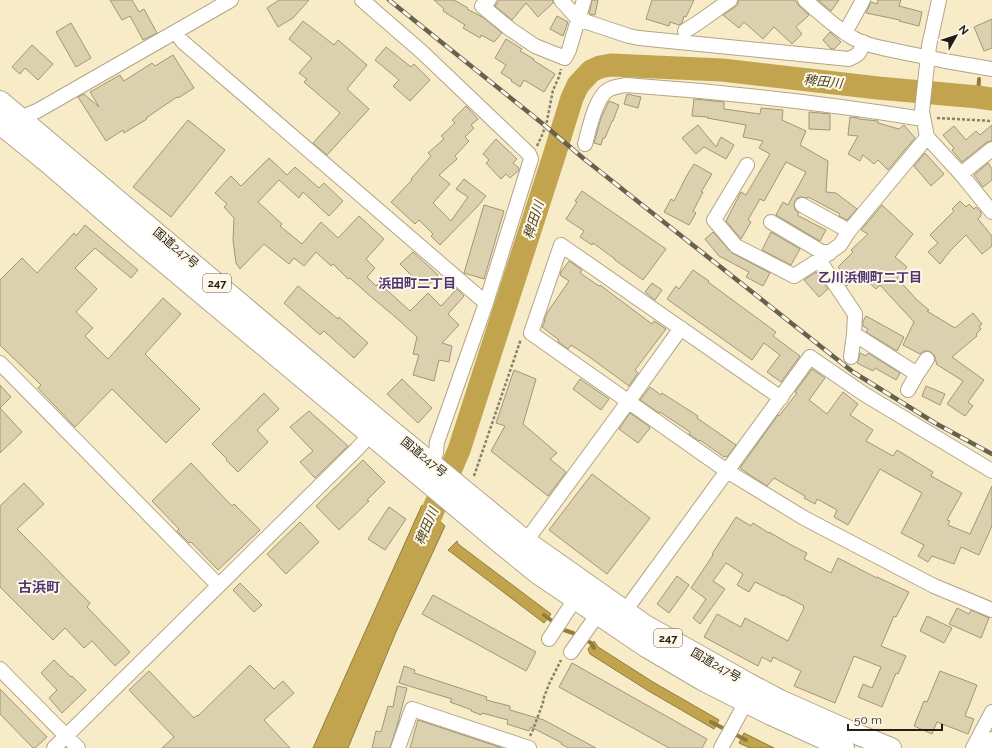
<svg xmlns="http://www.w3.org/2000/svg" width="992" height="748" font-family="Raleway,'Noto Sans JP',sans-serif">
  <rect width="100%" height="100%" fill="#f7ebc8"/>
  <path fill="#c1a44d" stroke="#917c3b" d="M422,505L445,526L396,632L348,748H313Z
    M457,541L458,544L551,614L544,623L448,550Z
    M594,641L598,647L653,682L719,720L714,729L647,690L590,654L588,649Z
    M744,733L774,748H750L739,743Z"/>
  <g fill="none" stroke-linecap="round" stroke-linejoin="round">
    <path stroke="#917c3b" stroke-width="4" d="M978,97L979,79
      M544,615L564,630L573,633L591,643L594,648
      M711,722L746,740"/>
    <path stroke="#c1a44d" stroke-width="23" d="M419,543L459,450L554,156L572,98L578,85L591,71L600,67L611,65L722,70L878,88L978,97L992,99"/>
  </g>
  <path fill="#dcd1af" stroke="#a19676" d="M110,0H132L139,12L144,9L157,33L143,40L130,16L122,20Z
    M279,0H309L293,18L278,27L267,8Z
    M434,0H454L468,8L467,9L484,18L502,33L494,42L481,35L480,38L463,28L465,25L443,11L444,9Z
    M499,0H553V3L538,17L526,3L512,20L495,6Z
    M592,0H598L595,15L589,14Z
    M652,0H694L686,17L684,16L682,23L679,25L670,22L669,26L646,19Z
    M738,0H795L799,6L809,15L796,27L802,34L792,44L774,27L763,39L744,22L739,28L723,15L735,7L738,4Z
    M818,0H839L831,11Z
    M878,0H901L899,6L922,12L919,26L899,21L900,20L866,13L871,2L877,4Z
    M557,16L568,22L563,36L550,29Z
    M992,19V48L984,51L974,27Z
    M303,21L334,45L338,40L367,65L347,89L369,109L327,155L313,143L340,113L304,82L307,79L299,73L312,58L289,39Z
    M71,23L91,58L76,67L56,32Z
    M830,32L841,42L834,49H831L823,40Z
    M506,39L522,49L520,51L534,59L533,60L555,74L544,92L524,80L520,87L511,81L512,80L501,73L506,65L495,58Z
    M32,45L53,64L38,80L25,68L20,74L12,67Z
    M386,47L411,67L414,64L430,80L410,101L393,86L399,80L375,60Z
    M173,55L194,88L178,98L177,97L146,118L147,119L124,133L123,130L106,141L78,97L84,94L99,107L90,92L120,75L124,81L152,63L155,66Z
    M627,94L641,97L638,108L624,104Z
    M694,99L724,102V109L760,114L761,108L783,110L782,120L806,131L800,145L828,161L826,192L836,193L857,209L847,220L839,216L840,214L814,200L808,197L807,198L801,197L797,198L795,201L794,205L795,210L799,213L797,215L826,230L820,241L776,215L783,202L788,205L806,172L786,162L764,201L760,199L748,220L751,222L741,239L726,221L741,192L746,195L770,154L759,148L763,141L743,137L746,125L707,118L708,117L692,116Z
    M609,101L619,105L613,121H612L605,138H603L601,145L594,143L601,118Z
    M466,106L478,119L471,125L474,128L465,137L469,141L455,156L457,159L439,175L450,184L433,203L451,221L468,197L456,189L464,179L486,196L477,207L440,245L431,236L433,234L419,220L415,224L391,202L412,180L411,179L431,156L428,153L444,139L441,136L455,123L452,120Z
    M809,112L830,114V130L809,129Z
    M850,117L859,118V119L878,121V123L899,129L904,125L915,138L888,170L878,160L874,164L863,155L860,161L848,154L858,136L848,135Z
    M188,120L225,150L171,217L133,187Z
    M698,125L716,147L721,137L734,145L726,159L704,147L696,154L682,138Z
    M992,125V141L987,142L962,162L952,150L954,148L943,135L954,126L966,140L976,131L980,135Z
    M496,139L517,159L513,163L519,168V170L510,178L506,174L501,179L486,163L489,160L483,154Z
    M925,153L944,174L931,186L914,166Z
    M269,158L287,175L295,167L319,188L324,183L343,201L329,216L303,192L299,198L279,180L258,202L282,224L280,226L302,244L321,222L338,238L359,216L384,239L366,259L375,268L367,277L376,286L379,283L410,311L428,293L441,306L457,289L464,296L448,314L459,325L442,343L452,346L449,362L439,360L434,381L413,375L419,355L413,354L417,337L400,321L369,295L350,278L348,279L333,264L331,266L316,252L304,266L294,258L289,264L264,244L240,269L236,263L233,240L234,218L224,207L227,204L215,193L231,176L241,186Z
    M988,163L992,169V180L983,187L974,175Z
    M694,164L712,174L701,192H703L693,211L696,213L689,225L664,212L671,199L674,201L686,177Z
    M582,191L666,249L643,280L615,260V259L593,243L592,245L580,237L584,231L566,219L577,202L575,201Z
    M960,201L966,207L969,204L974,209L976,207L981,212V216L978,219L992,236V246L982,254L966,235L950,251L940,264L928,252L938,243L930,235L954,211L952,209Z
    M484,205L504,211L484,279L464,273Z
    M882,205L913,234L895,257L907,267L897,278L917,300L929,310L927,311L955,328L973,313L982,324L979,326L981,329L976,334L977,336L952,357L984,380L968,402L973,406L965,416L947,404L963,381L936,364L937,362L935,361V356L931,352L927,351H924L920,354L903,345L914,322L880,285L876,289L859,273L847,286L838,273L841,270L838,267L853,252L851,250L868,234L861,230Z
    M85,225L138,270L131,278L95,248L75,268L97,289L76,312L93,328L85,336L108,359L163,298L181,314L145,354L200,409L166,443L112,389L75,427L38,388L41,385L0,345V280L22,258L37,273L74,233L76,236Z
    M713,232L732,253L770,273L763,286L746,277L749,272L719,256L705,239Z
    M771,232L800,249L791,265L762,250Z
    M413,252L438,275L425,289L400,264Z
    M569,261L582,270L580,273L599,286L600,285L652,324L654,321L666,329L635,370L638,373L629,386L588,356L571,345L568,349L558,342L559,340L542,327L545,321H544L547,313L569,281L560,275L561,272Z
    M693,270L709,281L708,282L776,332L773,336L800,356L781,382L767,372L780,355L764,343L752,360L667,299L676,286L679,289Z
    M816,272L828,289L819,297L804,280Z
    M652,283L662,290L655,300L645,292Z
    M298,286L338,319L339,317L368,343L354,358L324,331L320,335L284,303Z
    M866,316L904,337L897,351L866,332L868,329L863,326V321Z
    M860,353L866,356L868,353L900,373L896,380L875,368L873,371L857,363L859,358Z
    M812,369L825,378L809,400L827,414L843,392L858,404L850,415L873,430L866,441L893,456L897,450L933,472L931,476L962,493L947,520L950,521L948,525L970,534L992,486V526L979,555L961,547L954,564L932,556L928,562L918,556L924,545L901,533L922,493L880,469L848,525L834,517L837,510L817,499L815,504L804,498L805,496L774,478L767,486L747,473L740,468L778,415L779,416L797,393L795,392Z
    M514,370L536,379L523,424L557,453L550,459L566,472L548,496L491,451L505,426L496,423Z
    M402,379L432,408L418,423L387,394Z
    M580,379L609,399L601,410L573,389Z
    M0,385L11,397L0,408Z
    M926,386L945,394L940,405L922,396Z
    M650,387L661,395L662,393L698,416L697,418L736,445L727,457L725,456L724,457L700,440L699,441L689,434L690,432L660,412L659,413L640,400Z
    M264,393L279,409L257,430L268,442L238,472L226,460L227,459L212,444Z
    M0,408L22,432L0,453Z
    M309,411L348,446L315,478L300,462L313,451L290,427Z
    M630,413L650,427L649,428H650L638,443L619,429Z
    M363,460L385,482L367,500L369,501L339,530L316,506Z
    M191,463L232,506L234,504L260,530L218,570L191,542L189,543L177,531L179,529L152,501Z
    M592,474L650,518L607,574L549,530Z
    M24,483L44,504L17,529L90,603L87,607L130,652L115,666L92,641L84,648L65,628L53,640L0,587V506Z
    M389,507L406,519L385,550L368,539Z
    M736,517L751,526L753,523L769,533V532L793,546L807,553L804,559L831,573L838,558L877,578V577L909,592L896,617L894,616L881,646L906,656L898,674L896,673L882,707L858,697L863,684L872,688L881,667L854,656L835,703L794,686L801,671L773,657L771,662L762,657L758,666L704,637L717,614L741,627L745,618L788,641L804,608L803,607L804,606L783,595V596L755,582L749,592L737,585L743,574L726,563L713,581L725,589L700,624L693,618L706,599L691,588L713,555L712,554Z
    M300,522L319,542L286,574L267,554Z
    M677,576L689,585L669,613L657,604Z
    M240,583L262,605L254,612L233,590Z
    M433,595L536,652L526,671L422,614Z
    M957,608L969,614L971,610L989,618L981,638L949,624Z
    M927,616L952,628L944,643L920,631Z
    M54,660L71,677L72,676L86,690L62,713L49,698L57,690L41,673Z
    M572,663L707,739L702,748H669L559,687Z
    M250,665L274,689L283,681L294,693L264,720L290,748H162L174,737L129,690L149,671L194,718L197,715L198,716Z
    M404,666L415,670L414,673L487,697L486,700L510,706V710L544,720L596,748H568L561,744L562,743L531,727L529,731L507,724L508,720L482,713L481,715L471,711L472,710L450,702L452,699L399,683Z
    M940,671L977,685L965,716L974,719L968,734L937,722L932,734L914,726L924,701L927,702Z
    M397,686L407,688L397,726L390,748H372L376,731L381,732L388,706L393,707Z
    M0,689L47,737L35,748H33L0,714Z
    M418,720L502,748H410Z"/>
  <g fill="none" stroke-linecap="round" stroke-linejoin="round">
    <defs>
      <path id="minor" d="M362,0L422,52L529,154L531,159L486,303
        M489,0L482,6L510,29L535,46L565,58L569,50L584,0
        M561,0L578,19L629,36L639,38L849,59C860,54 860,53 863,42
        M805,0C821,14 837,29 855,39C867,46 883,48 896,51C928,58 960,64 992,69
        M939,0L929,46L922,111L927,137L961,174L992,212
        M685,31L699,22L730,0
        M175,32L183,42L486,303L437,442L436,453L431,463
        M845,33L863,0
        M13,121L37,111L231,0
        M585,144C589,130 595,98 608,90C613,87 619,86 626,85C725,92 824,103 923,119
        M747,165L714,220L736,246L794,276L819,260
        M961,174L992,149
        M802,205L849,231
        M771,222L820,251L830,253
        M851,357L854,334
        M927,359L917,374L854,334L855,314L819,260L840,245L849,231L927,137
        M0,363L218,585
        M908,390L917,374
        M781,398L561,245L531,333L727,471L804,518L934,586L992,610
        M526,541L628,402L681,328
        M625,611L810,357L864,394L992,471
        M549,639L575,599
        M571,652L598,614
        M0,669L78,748
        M54,748L357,449L376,428
        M398,748L412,709L529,748
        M721,748L746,702
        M973,748L992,712
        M987,748L992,739"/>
      <path id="highway" d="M0,101L381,422L526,541L645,625L748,683L780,700L854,733L891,748
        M0,124L48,163L135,238L500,543L538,574L646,647L702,680L771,715L844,748"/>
    </defs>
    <use href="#minor" stroke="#b2a686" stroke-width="16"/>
    <use href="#highway" stroke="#b2a686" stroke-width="22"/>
    <path stroke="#89826a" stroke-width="2.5" stroke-dasharray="3 2" stroke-linecap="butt" d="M937,118L992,121
      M537,146L543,133L547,121L553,90L559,77L561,69
      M474,476L521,339
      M530,736L532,732L543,703V700L549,684L561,660"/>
    <use href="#minor" stroke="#fff" stroke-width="14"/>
    <use href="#highway" stroke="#fff" stroke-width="20"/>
    <defs>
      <path id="rail" d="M389,0L543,124L583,158L853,372L935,423L992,454"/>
    </defs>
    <use href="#rail" stroke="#68624d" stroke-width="4.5"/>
    <use href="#rail" stroke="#fdf8ea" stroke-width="3" stroke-dasharray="9" stroke-linecap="butt"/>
  </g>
  <g text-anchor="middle" stroke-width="4" stroke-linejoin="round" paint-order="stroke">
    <g fill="#fdf8ea" stroke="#645f52" stroke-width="1">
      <rect x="203" y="274" width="28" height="18" rx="3"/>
      <rect x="654" y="629" width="28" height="18" rx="3"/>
    </g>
    <g font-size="11" font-weight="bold" fill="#221e11">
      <text x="217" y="287">247</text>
      <text x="668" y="642">247</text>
    </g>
    <g font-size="12" fill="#221e11" stroke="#fdf8ea">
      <text transform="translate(176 248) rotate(40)" y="4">国道247号</text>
      <text transform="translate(424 457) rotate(39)" y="4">国道247号</text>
      <text transform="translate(716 665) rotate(30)" y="4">国道247号</text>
    </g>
    <g font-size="13" font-style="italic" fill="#514520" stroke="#fdf8ea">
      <text transform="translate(823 81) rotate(6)" y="5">稗田川</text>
      <text transform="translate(533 220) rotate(-72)" y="5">稗田川</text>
      <text transform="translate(426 526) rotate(-67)" y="5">稗田川</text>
    </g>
    <g font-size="13" font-weight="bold" fill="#4e3570" stroke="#fdf8ea">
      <text x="870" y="282">乙川浜側町二丁目</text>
      <text x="417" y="288">浜田町二丁目</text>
    </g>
    <g font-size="14" font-weight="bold" fill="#4e3570" stroke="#fdf8ea">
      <text x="39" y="592">古浜町</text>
    </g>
  </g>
  <g transform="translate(956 36) rotate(51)" stroke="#fdf8ea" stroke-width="3" paint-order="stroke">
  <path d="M0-3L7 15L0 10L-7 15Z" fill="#221e11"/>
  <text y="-6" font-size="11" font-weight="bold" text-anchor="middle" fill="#221e11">N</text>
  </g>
  <path d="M848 724v6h94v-6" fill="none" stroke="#221e11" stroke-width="2"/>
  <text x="854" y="724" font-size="12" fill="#221e11" stroke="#fdf8ea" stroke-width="3" paint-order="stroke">50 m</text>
</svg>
